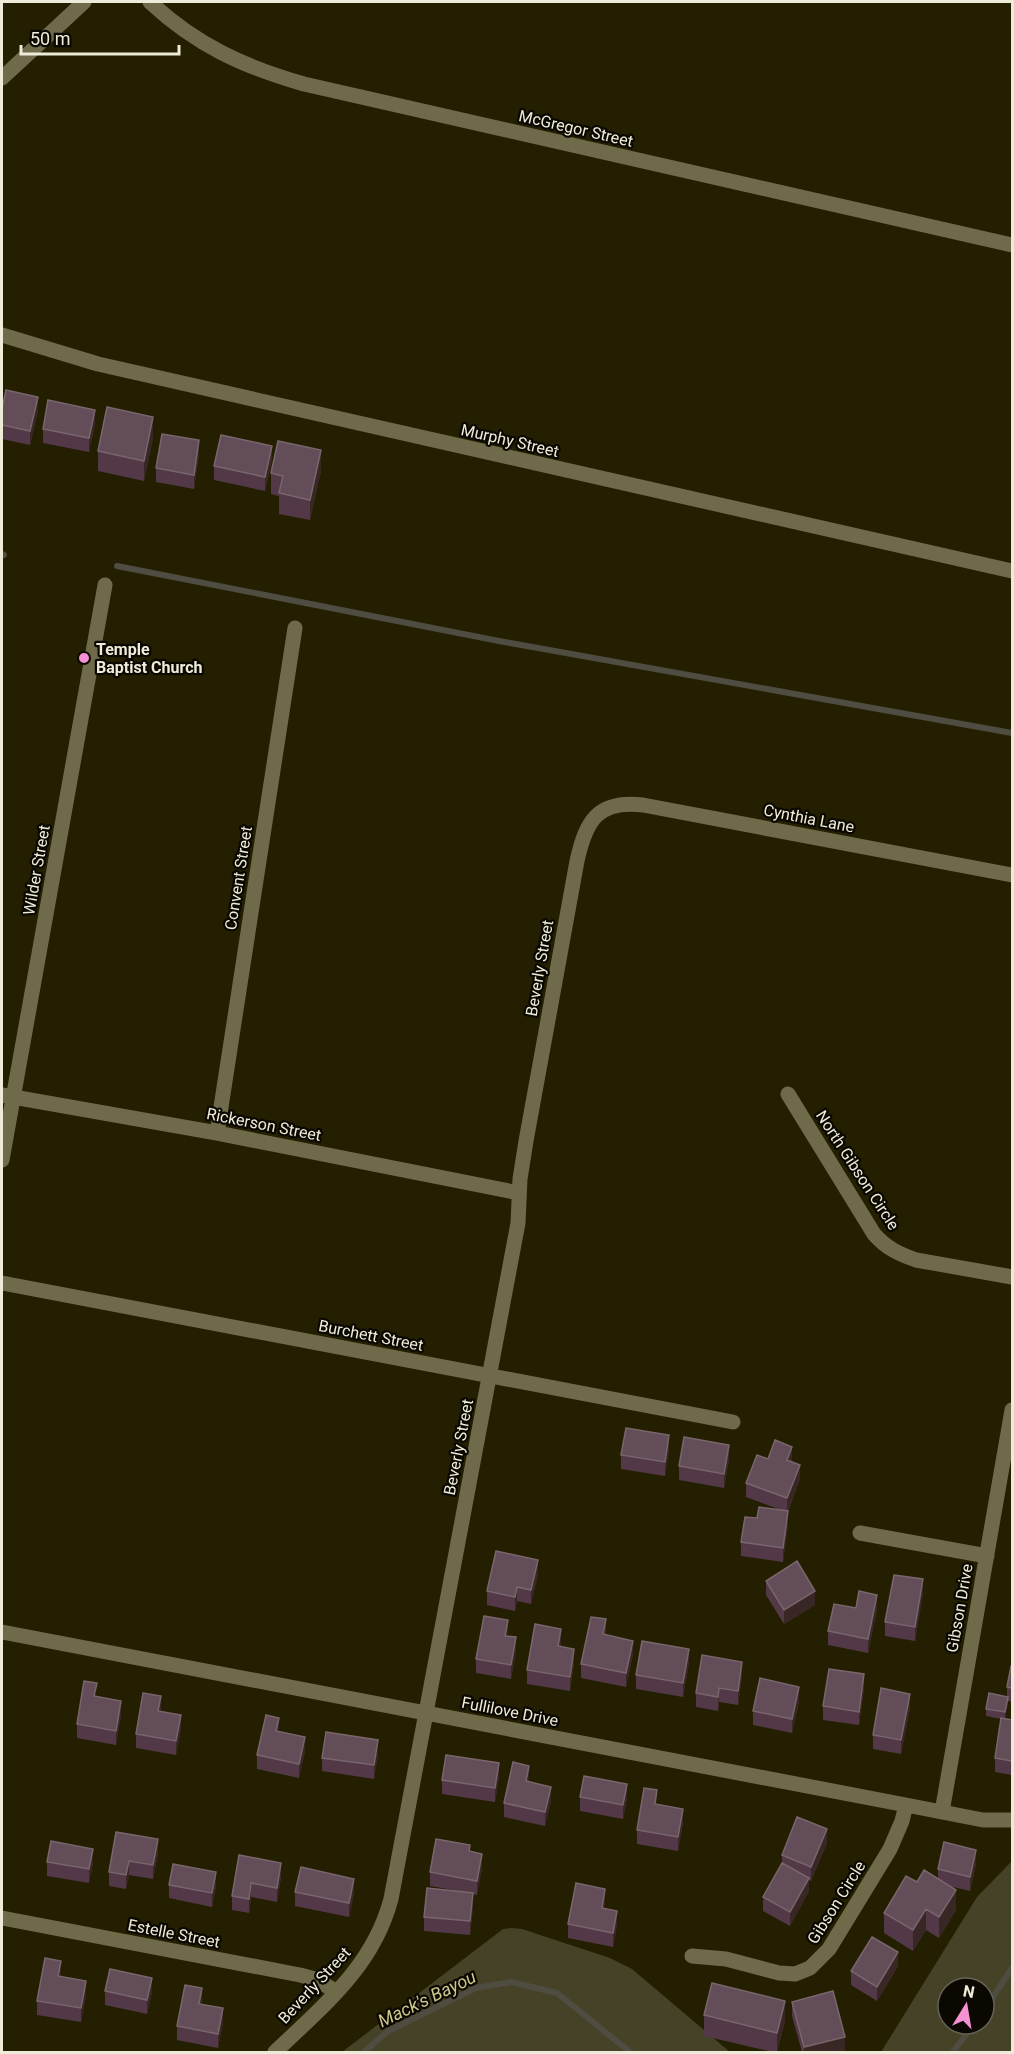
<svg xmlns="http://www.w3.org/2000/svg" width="1014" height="2054" font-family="Roboto,sans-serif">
  <rect width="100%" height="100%" fill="#231f00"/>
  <path fill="#464227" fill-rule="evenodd" d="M1012,1861V2052H881L977,1897ZM948,1988H984V2024H948Z
    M511,1928L522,1929L610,1958L632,1969L730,2052H342L503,1929Z"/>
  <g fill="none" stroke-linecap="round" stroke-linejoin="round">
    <path stroke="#4f4c41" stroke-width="6" d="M2,554L4,555
      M117,566L499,641L1012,733
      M984,2011L1012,1968
      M364,2052L388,2031L476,1988L511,1982L557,1993L630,2052
      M953,2052L974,2024"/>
    <path stroke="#6f6b4a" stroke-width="15" d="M150,2C196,45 244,67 304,84L1012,245
      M2,78L84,2
      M2,335L98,364L1012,571
      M788,1094L874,1234C886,1248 899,1254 916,1260L1012,1277
      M2,1095L217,1133L519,1193
      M217,1133L295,628
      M2,1160L105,585
      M2,1283L733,1422
      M860,1533L987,1556
      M2,1632L906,1805L983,1820H1012
      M942,1812L1012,1410
      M2,1918L300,1975L315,1979L337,1992
      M692,1956L726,1959L779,1973L795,1974L810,1968L829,1949L890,1849L902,1821L906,1805
      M275,2052C323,2006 373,1967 391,1899L518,1223L520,1179L526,1141L577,861C586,820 598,800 643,805L1012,875"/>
  </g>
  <path fill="#533948" d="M2,409L38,411L30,445L2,439Z
    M95,424L89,452L43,443V429Z
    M153,438L144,481L98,471V451Z
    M199,454L194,489L156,482V468Z
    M272,460L265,491L214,480V466Z
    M321,471L310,520L279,514V496L271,494V473Z
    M669,1449L665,1476L621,1469V1455Z
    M729,1459L724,1488L679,1480V1466Z
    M768,1459L792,1462L800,1479L788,1511V1525L783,1562L741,1556V1542L757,1518L781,1510L746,1497V1483Z
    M538,1574L531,1604L517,1601L515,1611L487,1605V1591Z
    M766,1581L815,1605L784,1624L766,1595Z
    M923,1593L915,1641L885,1636V1622Z
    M856,1608L877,1609L868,1653L828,1645V1631Z
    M508,1634V1636L516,1651L511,1679L476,1673V1659Z
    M605,1635L633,1654L626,1687L581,1678V1664Z
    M561,1643L560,1646L574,1663L570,1691L527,1684V1670Z
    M689,1663L683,1697L636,1689V1675Z
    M1012,1666V1702L1008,1701L1005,1719L1012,1720V1775L995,1772V1758L1001,1719L986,1716V1709L1007,1697V1687Z
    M742,1676L738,1705L719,1702L718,1711L696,1707V1693Z
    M864,1688L859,1725L823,1720V1706Z
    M97,1697L121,1715L116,1745L77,1738V1724Z
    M799,1701L792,1733L753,1725V1711Z
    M910,1708L901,1754L873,1749V1735Z
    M161,1710V1712L181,1729L176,1755L136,1748V1734Z
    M279,1731L305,1751L299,1778L257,1769V1755Z
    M378,1754L374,1779L322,1771V1758Z
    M499,1777L495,1802L442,1794V1780Z
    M529,1780V1782L551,1801L545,1826L504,1817V1803Z
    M580,1797L627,1798L623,1819L580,1811Z
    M657,1804L683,1823L678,1851L637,1844V1830Z
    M116,1832L158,1853L153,1879L129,1875L126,1889L109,1886V1872Z
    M827,1843L811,1881L809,1880V1891L790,1926L763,1911V1897L782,1865V1855Z
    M470,1852L482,1868L477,1895L473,1894V1907L470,1935L424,1931V1917L459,1891L430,1886V1872Z
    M239,1855L281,1877L277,1902L251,1897L249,1913L232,1910V1896Z
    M47,1862L93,1863L89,1883L47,1876Z
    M976,1864L970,1891L949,1886L956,1910L939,1938L926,1930L913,1951L884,1933V1913L917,1882L938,1879V1869Z
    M169,1885L216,1886L212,1907L169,1898Z
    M295,1892L354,1893L349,1917L295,1906Z
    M605,1903L604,1908L617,1925L613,1947L568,1938V1924Z
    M898,1966L877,2001L851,1985V1971Z
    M61,1975V1977L86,1995L81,2022L37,2015V2001Z
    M105,1991L152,1992L147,2014L105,2005Z
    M202,2002V2004L223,2022L218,2048L177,2040V2026Z
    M792,2002L845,2051L837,2052H802L792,2016Z
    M704,2015L785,2021L777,2052H773L704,2036Z"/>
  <path fill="#392725" d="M38,397V411L30,445V431Z
    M95,410V424L89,452V438Z
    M153,417V438L144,481V461Z
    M199,440V454L194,489V475Z
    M272,446V460L265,491V477Z
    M321,450V471L310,520V500Z
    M669,1435V1449L665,1476V1462Z
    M729,1445V1459L724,1488V1474Z
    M792,1447V1461L787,1474V1460Z
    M800,1465V1479L787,1512V1498Z
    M788,1511V1525L783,1562V1548Z
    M538,1560V1574L531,1604V1590Z
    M923,1579V1593L915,1641V1627Z
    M517,1587V1601L515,1611V1597Z
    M815,1591V1605L784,1624V1610Z
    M877,1595V1609L868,1653V1639Z
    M606,1619V1633L603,1648V1634Z
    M508,1620V1634L505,1650V1636Z
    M561,1629V1643L558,1660V1646Z
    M516,1637V1651L511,1679V1665Z
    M633,1641V1654L626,1687V1673Z
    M574,1649V1663L570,1691V1677Z
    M689,1649V1663L683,1697V1683Z
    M742,1662V1676L738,1705V1691Z
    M864,1674V1688L859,1725V1712Z
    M799,1687V1701L792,1733V1719Z
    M719,1688V1702L718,1711V1697Z
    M910,1694V1708L901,1754V1740Z
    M161,1696V1710L158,1725V1711Z
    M1008,1697V1704L1005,1719V1712Z
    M121,1701V1715L116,1745V1731Z
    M181,1715V1729L176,1755V1741Z
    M279,1718V1732L276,1731Z
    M305,1737V1751L299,1778V1764Z
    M378,1740V1754L374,1779V1765Z
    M499,1763V1777L495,1802V1788Z
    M529,1766V1780L526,1795V1781Z
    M627,1784V1798L623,1819V1805Z
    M551,1787V1801L545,1826V1812Z
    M683,1809V1823L678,1851V1837Z
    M827,1829V1843L811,1881V1867Z
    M158,1839V1853L153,1879V1865Z
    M93,1849V1863L89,1883V1869Z
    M976,1850V1864L970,1891V1877Z
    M482,1854V1868L477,1895V1881Z
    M129,1861V1875L126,1889V1875Z
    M281,1863V1877L277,1902V1888Z
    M216,1872V1886L212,1907V1893Z
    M809,1878V1891L790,1926V1912Z
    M354,1879V1893L349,1917V1903Z
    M251,1883V1897L249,1913V1899Z
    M605,1889V1903L602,1922V1908Z
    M956,1890V1910L939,1938V1917Z
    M473,1893V1907L470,1935V1921Z
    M926,1909V1930L913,1951V1930Z
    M617,1911V1925L613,1947V1933Z
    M898,1952V1966L877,2001V1987Z
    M61,1961V1975L58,1990V1976Z
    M152,1978V1992L147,2014V2000Z
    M86,1981V1995L81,2022V2008Z
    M202,1988V2002L199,2018V2004Z
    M785,2001V2021L777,2052V2033Z
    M223,2008V2022L218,2048V2034Z
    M845,2037V2051L837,2052H804V2047Z"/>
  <path fill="#634d58" stroke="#79666c" stroke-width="1.5" d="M6,390L38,397L30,431L2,425V409Z
    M48,400L95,410L89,438L43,429Z
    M107,407L153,417L144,461L98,451Z
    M162,434L199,440L194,475L156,468Z
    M221,435L272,446L265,477L214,466Z
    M278,441L321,450L310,500L279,493L283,476L271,473Z
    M626,1428L669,1435L665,1462L621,1455Z
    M684,1437L729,1445L724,1474L679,1466Z
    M775,1440L792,1447L787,1460L800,1465L787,1498L746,1483L757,1455L768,1459Z
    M759,1507L788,1511L783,1548L741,1542L745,1517L757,1518Z
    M496,1551L538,1560L531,1590L517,1587L515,1597L487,1591Z
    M797,1561L815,1591L784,1610L766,1581Z
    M894,1575L923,1579L915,1627L885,1622Z
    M859,1591L877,1595L868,1639L828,1631L834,1604L856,1608Z
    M484,1616L508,1620L505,1636L516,1637L511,1665L476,1659Z
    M591,1617L606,1619L603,1634L633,1641L626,1673L581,1664Z
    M535,1624L561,1629L558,1646L574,1649L570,1677L527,1670Z
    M642,1641L689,1649L683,1683L636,1675Z
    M702,1655L742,1662L738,1691L719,1688L718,1697L696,1693Z
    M1011,1666H1012V1688L1007,1687Z
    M829,1669L864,1674L859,1712L823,1706Z
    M760,1678L799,1687L792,1719L753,1711Z
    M84,1681L97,1683L94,1696L121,1701L116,1731L77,1724Z
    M881,1688L910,1694L901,1740L873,1735Z
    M143,1693L161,1696L158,1711L181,1715L176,1741L136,1734Z
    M989,1693L1008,1697L1005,1712L986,1709Z
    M266,1715L279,1718L276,1731L305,1737L299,1764L257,1755Z
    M1001,1718L1012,1720V1761L995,1758Z
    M326,1732L378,1740L374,1765L322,1758Z
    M446,1755L499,1763L495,1788L442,1780Z
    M513,1762L529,1766L526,1781L551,1787L545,1812L504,1803Z
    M584,1776L627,1784L623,1805L580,1797Z
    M644,1788L657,1790L655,1804L683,1809L678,1837L637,1830Z
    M797,1817L827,1829L811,1867L782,1855Z
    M116,1832L158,1839L153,1865L129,1861L126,1875L109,1872Z
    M436,1839L470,1845L469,1851L482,1854L477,1881L430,1872Z
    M51,1841L93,1849L89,1869L47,1862Z
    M944,1842L976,1850L970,1877L938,1869Z
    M239,1855L281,1863L277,1888L251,1883L249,1899L232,1896Z
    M782,1863L809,1878L790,1912L763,1897Z
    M173,1864L216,1872L212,1893L169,1885Z
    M301,1867L354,1879L349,1903L295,1892Z
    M924,1870L956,1890L939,1917L926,1909L913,1930L884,1913L906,1876L917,1882Z
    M576,1883L605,1889L602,1908L617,1911L613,1933L568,1924Z
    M427,1888L473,1893L470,1921L424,1917Z
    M872,1937L898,1952L877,1987L851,1971Z
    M45,1958L61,1961L58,1976L86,1981L81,2008L37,2001Z
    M110,1969L152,1978L147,2000L105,1991Z
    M712,1983L785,2001L777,2033L704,2015Z
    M185,1985L202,1988L199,2004L223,2008L218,2034L177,2026Z
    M833,1991L845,2037L804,2047L792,2002Z"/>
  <circle fill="#f591d2" stroke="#0a0801" stroke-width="2" cx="84" cy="658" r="6"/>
  <g text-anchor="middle" stroke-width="4.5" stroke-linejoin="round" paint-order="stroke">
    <g font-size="16" fill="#eeecd9" stroke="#0a0801">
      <text transform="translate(576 128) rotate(13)" y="6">McGregor Street</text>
      <text transform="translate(510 440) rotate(13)" y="6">Murphy Street</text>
      <text transform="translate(809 818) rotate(11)" y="6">Cynthia Lane</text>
      <text transform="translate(36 870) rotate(-80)" y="6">Wilder Street</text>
      <text transform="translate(238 878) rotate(-81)" y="6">Convent Street</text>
      <text transform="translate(539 968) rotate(-80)" y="6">Beverly Street</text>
      <text transform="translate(264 1124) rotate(11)" y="6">Rickerson Street</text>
      <text transform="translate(858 1170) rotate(57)" y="6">North Gibson Circle</text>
      <text transform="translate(371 1335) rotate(11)" y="6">Burchett Street</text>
      <text transform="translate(458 1447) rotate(-79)" y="6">Beverly Street</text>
      <text transform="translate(959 1608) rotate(-80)" y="6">Gibson Drive</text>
      <text transform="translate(510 1711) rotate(11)" y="6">Fullilove Drive</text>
      <text transform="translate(836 1902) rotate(-58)" y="6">Gibson Circle</text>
      <text transform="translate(174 1933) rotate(11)" y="6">Estelle Street</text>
      <text transform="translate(314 1985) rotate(-47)" y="6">Beverly Street</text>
    </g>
    <g font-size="16" font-weight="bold" fill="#eeecd9" stroke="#0a0801" text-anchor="start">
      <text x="96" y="655">Temple<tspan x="96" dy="18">Baptist Church</tspan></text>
    </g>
    <g font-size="18" font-style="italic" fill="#cfc78c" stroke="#0a0801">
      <text transform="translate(427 1999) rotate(-26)" y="6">Mack's Bayou</text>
    </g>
  </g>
  <rect width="1014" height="2054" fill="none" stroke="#eeecd9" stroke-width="6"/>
  <g transform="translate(966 2006) rotate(11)"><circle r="28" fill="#0a0801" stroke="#656357" stroke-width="1.5"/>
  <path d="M0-4.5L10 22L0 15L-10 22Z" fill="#f591d2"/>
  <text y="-9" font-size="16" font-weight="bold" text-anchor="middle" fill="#eeecd9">N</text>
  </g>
  <path d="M21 45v9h158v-9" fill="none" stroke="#eeecd9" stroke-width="3"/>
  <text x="30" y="45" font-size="18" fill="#eeecd9" stroke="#0a0801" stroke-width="4.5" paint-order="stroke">50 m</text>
</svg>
